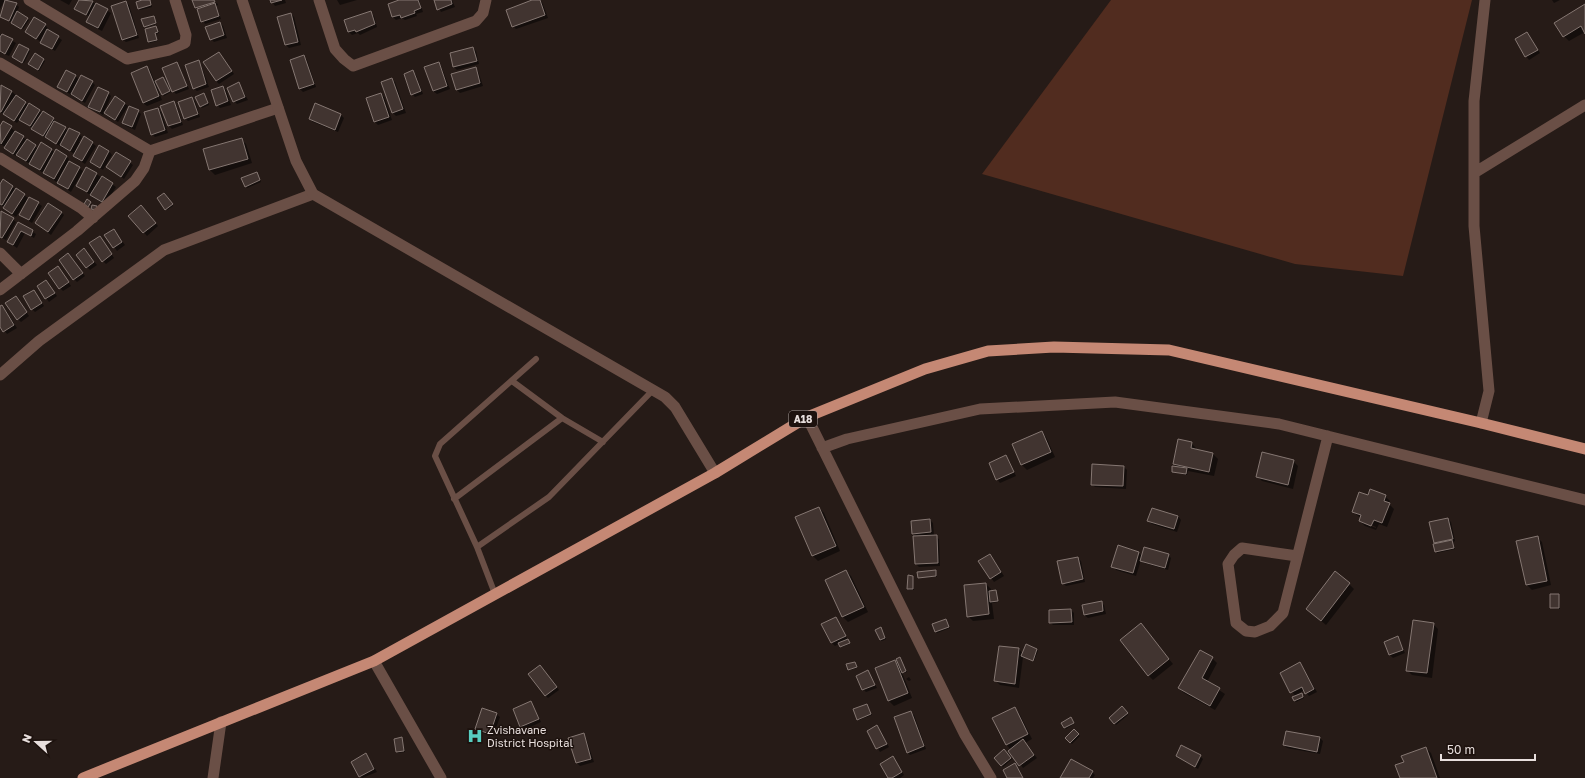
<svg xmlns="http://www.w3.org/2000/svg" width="1585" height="778" font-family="'Golos Text',sans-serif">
  <rect width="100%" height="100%" fill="#261b17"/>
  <path fill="#512c1f" d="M1111,0H1472L1403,276L1295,264L982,174Z"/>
  <path fill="#0007" fill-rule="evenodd" d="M0,0H5L0,9Z
    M6,0L16,4L19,7L17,12L29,20L23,29L0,16Z
    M60,0H72L69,5Z
    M80,0H89L111,13L102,31L90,25L87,22L90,17L76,8Z
    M146,0L150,1L152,7L140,10L139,8Z
    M271,0H285L286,3L275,6Z
    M337,0H357L340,5Z
    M402,0H419L423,12L416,14L417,16L405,20L402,18L396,20L393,17L389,4Z
    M435,0H452L455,7L441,12Z
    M535,0L542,2L548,18L516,29L513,26Z
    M1552,0H1560L1554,3Z
    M126,2L129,5L139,38L126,42L122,39Z
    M217,3L218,5L216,6L221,19L205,24L197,9Z
    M1585,5V32L1569,41L1564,36Z
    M370,13L374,16L377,27L360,35L358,33L352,35L349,32L345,21Z
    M291,14L294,17L301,45L289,48L286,45L279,17Z
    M153,17L156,24L146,27L145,26Z
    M220,23L223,26L227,38L214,42L211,39Z
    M45,25L48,28L47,30L62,40L55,51L26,32Z
    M156,27L159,33L156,34L157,41L150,43L149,41Z
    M1527,33L1540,53L1529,60L1526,56Z
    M0,34L16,43L9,56L0,52Z
    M20,45L30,51L24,63L15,58Z
    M473,48L476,51L479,64L457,70L454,67Z
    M219,53L234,74L219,84L216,81Z
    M35,54L45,61L39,71L30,65Z
    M304,56L307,60L316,87L303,92L300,89Z
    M198,62L201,65L209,87L197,91L193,88Z
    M176,63L179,67L189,89L176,94L173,91Z
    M438,63L441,66L450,89L437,94L433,91L425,68Z
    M147,67L150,70L162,100L147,106L143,103Z
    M475,68L478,71L483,86L460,93L457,90Z
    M413,72L416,75L423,94L415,97L412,94Z
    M75,76L80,80L92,82L95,85L85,103L58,87Z
    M163,78L171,92L164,96L163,94Z
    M392,79L395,82L406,113L396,116L393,113L382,83Z
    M239,84L248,100L237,104L234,101Z
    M1,87L12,92L29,106L53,118L56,122L68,131L79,134L82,137L79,142L92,143L96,146L85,164L77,159L74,156L75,154L49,140L20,119L17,123L0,112Z
    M223,87L226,90L231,105L220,108L217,105Z
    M108,93L111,96L103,115L90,107Z
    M381,94L384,97L392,120L378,125L375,122L368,98Z
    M205,95L209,105L202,108L201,107Z
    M115,97L128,106L118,122L106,113Z
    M192,98L195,101L200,117L188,121L185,118Z
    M173,102L176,105L183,125L172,129L169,126L162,106Z
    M315,105L341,115L344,118L338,132L313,122L310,119Z
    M158,109L161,112L168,133L155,137L152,134Z
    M138,111L141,114L135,130L126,126L123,123Z
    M3,122L38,149H51L55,153L66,156L69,159L68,161L83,171L71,192L17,155L16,156L8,151L6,147L0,144V128Z
    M241,139L246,144L252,163L215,175L210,170L204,150Z
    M109,151L112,155L103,170L91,162Z
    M117,153L133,165L124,179L107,167Z
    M87,168L116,187L105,205L77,186Z
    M257,173L261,182L247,188L246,186Z
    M3,181L28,198L16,217L0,204V186Z
    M166,195L173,206L167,210L158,198Z
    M30,198L42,206L32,223L20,215Z
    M144,210L158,226L147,236L130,216Z
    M2,212L16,222L6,240L0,237V215Z
    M61,212L64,215L51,235L36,223Z
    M18,223L36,234L34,238L25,233L17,248L8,242Z
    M116,233L125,245L117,251L106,235Z
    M102,240L114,258L106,264L103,261Z
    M87,253L97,265L90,270L87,267Z
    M71,257L85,276L77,282L74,279Z
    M58,267L71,286L63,291L60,288Z
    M46,281L57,296L49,302L38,286Z
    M34,291L44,306L35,312L32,309Z
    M18,300L29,316L21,322L18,319Z
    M0,307L5,309L17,328L7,334L0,325Z
    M1041,432L1046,437L1055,457L1027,470L1022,465L1013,445Z
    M1191,443L1196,448V450L1213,454L1218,459L1214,476L1188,471L1187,475L1173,472L1178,468L1174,464Z
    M1006,456L1016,476L1000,483L997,479Z
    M1293,461L1298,466L1293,489L1262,481L1257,476Z
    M1124,467L1127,470L1126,489L1095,487L1092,484Z
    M1385,496L1390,501L1389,504L1394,509L1387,527L1379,524L1376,530L1365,526L1360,521L1361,518L1353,512L1368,497ZM1365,522L1376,527V528L1365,524Z
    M819,508L824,513L840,551L818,561L813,556L796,518Z
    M1178,516L1181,520L1177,532L1152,524L1148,521Z
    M1448,519L1451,522L1455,541L1453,542L1455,549L1437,553L1434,543Z
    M930,520L933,523L934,536L939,539L940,566L919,567L916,564L914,537H917L913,534Z
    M1537,537L1542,542L1551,585L1532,590L1527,585Z
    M1139,553L1142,556L1168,555L1171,558L1168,570L1144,563L1141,560L1136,576L1116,570L1113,566Z
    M990,555L1004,576L994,582L980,561Z
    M1078,558L1081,561L1085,582L1066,586L1063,583Z
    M846,571L851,576L868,612L848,622L843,617L826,581Z
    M935,571L937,577H918Z
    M912,576L914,590H909L908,588Z
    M986,584L991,589V592L997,593L998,602L992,603L994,619L973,621L968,616Z
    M1349,584L1354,589L1326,625L1307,609Z
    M1558,595L1560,609L1552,608L1551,607Z
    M1101,602L1104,605L1106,614L1088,618L1084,615Z
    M1071,610L1074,613V625H1053L1050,622Z
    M836,618L850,644L842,647L840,643L835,646L832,643L823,625Z
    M946,620L950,628L937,633L936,631Z
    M1433,624L1438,629L1432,678L1412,675L1407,670Z
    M1141,625L1173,664L1153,680L1148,675Z
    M881,628L886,639L882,641L880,640Z
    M1397,638L1405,653L1393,658L1390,655Z
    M999,647L1019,649L1023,654L1037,650L1038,651L1034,661L1023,657L1019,688L1000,685L995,680Z
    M1212,658L1217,663L1207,682L1225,694L1215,710L1184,693L1179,688Z
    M901,660L907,672L904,673L901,670L912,698L894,706L889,701L877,668L895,661L901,667Z
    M855,663L857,668L850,670L849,669Z
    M1300,663L1317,692L1309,696L1304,690L1295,696L1281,673Z
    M540,666L559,690L548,698L545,695Z
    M868,671L877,688L866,692L863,689Z
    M909,677L911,680L909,681L906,679Z
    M1301,694L1304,698L1296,702L1295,701Z
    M531,702L541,722L524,730L521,726Z
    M867,705L872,715L859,720L858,719Z
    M1014,708L1019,713L1032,739L1025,743L1037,758L1023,768L1007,745L993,719Z
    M1122,708L1128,715L1116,725L1110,718Z
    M910,712L914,715L926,749L910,755L907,752Z
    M496,714L500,717L493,736L479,732L476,729Z
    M1072,720L1074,724L1066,729L1062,723Z
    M877,726L889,747L880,752L868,731Z
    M1074,731L1080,736L1072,744L1066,738Z
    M583,734L586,738L594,762L580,766L577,763L569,739Z
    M401,738L405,752L398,753L395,740Z
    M1320,738L1323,741L1320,754L1287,748L1284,745Z
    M1426,748L1431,753L1440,778H1401L1405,763Z
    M1004,750L1012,759L1003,767L995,758Z
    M366,754L377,772L362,778L360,776Z
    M1177,756H1200L1203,759L1198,769Z
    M893,758L904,775L900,778H889Z
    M1092,772L1095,775L1093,778H1061Z"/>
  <path fill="#413430" stroke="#857772" d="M5,0L17,3L9,21L0,17Z
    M79,0L93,1L86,15L74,9Z
    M142,0H150L151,5L138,9L136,2Z
    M192,0H214L215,2L195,8Z
    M270,0H282L271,3Z
    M399,0H418L421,8L414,11L415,13L401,18L400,15L392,17L388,4Z
    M434,0H451L452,4L437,10Z
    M532,0H540L545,15L512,27L506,10Z
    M126,1L137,35L122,40L111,6Z
    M96,3L108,9L98,28L86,22Z
    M215,3L219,16L201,22L197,9Z
    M1585,4V34L1581,26L1563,37L1554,23Z
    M17,11L28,18L21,29L11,23Z
    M371,11L375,24L356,32L355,30L348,32L344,20Z
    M291,13L298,42L285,45L277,17Z
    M154,16L156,23L144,27L141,19Z
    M34,17L46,24L36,39L25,32Z
    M220,22L224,35L210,40L205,27Z
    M156,26L158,32L155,33L157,40L148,42L145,29Z
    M47,29L59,36L52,49L40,43Z
    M1527,32L1538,50L1525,57L1515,39Z
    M2,34L13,39L5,54L0,51V37Z
    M19,44L29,49L22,63L12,57Z
    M473,47L477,61L453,67L450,53Z
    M219,52L232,71L216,81L203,62Z
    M35,53L44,59L38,70L28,64Z
    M304,55L314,84L299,89L290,60Z
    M199,60L206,84L193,89L185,65Z
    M177,62L187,86L172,92L162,68Z
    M439,62L447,86L433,91L424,67Z
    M147,66L159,96L143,103L131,73Z
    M476,67L480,83L456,90L451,74Z
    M66,70L76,75L67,92L57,87Z
    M413,70L421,91L411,95L404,74Z
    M81,75L93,81L82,101L71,94Z
    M163,77L170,91L162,95L155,81Z
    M392,78L403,109L392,113L381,82Z
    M239,82L245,97L233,102L227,88Z
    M1,85L12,91L1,112H0Z
    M223,86L228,101L216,106L211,90Z
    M98,87L109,92L100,112L88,107Z
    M204,93L208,103L200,107L195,97Z
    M381,93L389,117L374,122L366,98Z
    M16,95L26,102L14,121L3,114Z
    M115,96L125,103L115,120L104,113Z
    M192,97L198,114L184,119L178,102Z
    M174,101L181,122L168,126L160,106Z
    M29,103L40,110L30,126L19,120Z
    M315,103L341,114L335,130L309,119Z
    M129,106L139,110L132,127L122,123Z
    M158,108L165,130L151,135L144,112Z
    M43,111L54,118L43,136L31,129Z
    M3,121L12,126L1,144L0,126Z
    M54,121L66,127L56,144L45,137Z
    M69,128L80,133L70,151L60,145Z
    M15,131L24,136L13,154L4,148Z
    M84,136L93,142L82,161L73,156Z
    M242,138L248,159L209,170L203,149Z
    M27,139L36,145L26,161L16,155Z
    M41,142L52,149L40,170L29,164Z
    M99,145L109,151L100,168L90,162Z
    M56,149L67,156L54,179L43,173Z
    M116,152L131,161L121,177L106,167Z
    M69,161L80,167L68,189L57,183Z
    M86,167L97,173L87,192L76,186Z
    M257,172L260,180L245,187L241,178Z
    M102,176L113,183L102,202L90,195Z
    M3,179L13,186L2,205L0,204V184Z
    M16,188L25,194L12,214L3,208Z
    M164,193L173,204L165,210L157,198Z
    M29,197L39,202L29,220L19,215Z
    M87,199L91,202L88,207L84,204Z
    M48,203L62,212L48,232L35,223Z
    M92,205L97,206L96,210L91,209Z
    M141,205L156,223L143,233L128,216Z
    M1,211L14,218L2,238L0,237Z
    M18,222L33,230L31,236L21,231L13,245L7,242Z
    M114,229L122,242L113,248L104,235Z
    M100,236L112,254L102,262L89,243Z
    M84,248L94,262L86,268L76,255Z
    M68,253L83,273L73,280L59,260Z
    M58,266L69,282L59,289L48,273Z
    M46,280L55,293L45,299L37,286Z
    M34,290L42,303L31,310L23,296Z
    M16,296L27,312L17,320L5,303Z
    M2,305L14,325L3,332L0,327V306Z
    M1042,431L1051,452L1021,465L1012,444Z
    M1178,439L1192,442L1191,448L1213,453L1209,472L1173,464Z
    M1262,452L1294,460L1288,485L1256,477Z
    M1006,455L1014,472L996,480L989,463Z
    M1092,464L1124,466L1123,486L1091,485Z
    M1172,466L1187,468L1186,474L1172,472Z
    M1370,489L1386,495L1384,501L1390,503L1382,523L1374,520L1371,526L1359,521L1361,515L1352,512L1359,492L1368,495Z
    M819,507L836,546L812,556L795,517Z
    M1152,508L1178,516L1174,529L1147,521Z
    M1448,518L1453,539L1434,543L1429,522Z
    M930,519L931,532L912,534L911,521Z
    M937,535L938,563L915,564L913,536Z
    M1538,536L1547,581L1526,585L1516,541Z
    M1452,540L1454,548L1435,552L1433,544Z
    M1118,545L1139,552L1133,573L1111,567Z
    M1144,547L1169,554L1165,568L1140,561Z
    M990,554L1001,572L990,579L978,561Z
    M1078,557L1083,579L1062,584L1057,561Z
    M846,570L864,607L842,617L825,580Z
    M936,570V576L918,578L917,572Z
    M1335,571L1350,583L1321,621L1306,609Z
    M908,575L913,576V589H907Z
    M986,583L989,614L967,617L964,585Z
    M996,590L998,601L990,602L989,591Z
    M1550,594H1559V608H1550Z
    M1102,601L1103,611L1084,615L1082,605Z
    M1071,609L1072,622L1049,623V610Z
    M836,617L846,636L831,643L821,624Z
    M946,619L949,627L935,632L932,624Z
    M1413,620L1434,623L1427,673L1406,671Z
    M1141,623L1169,659L1148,676L1120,640Z
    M881,627L885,638L880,640L875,630Z
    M1398,636L1403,650L1389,655L1384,642Z
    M848,639L850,643L840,647L838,643Z
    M1026,644L1037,649L1033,661L1021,656Z
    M999,646L1019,648L1015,684L994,681Z
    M1200,650L1213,657L1202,678L1220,688L1210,706L1178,688Z
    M900,657L906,671L902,673L896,659Z
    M895,660L908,693L888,701L875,668Z
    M855,662L857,667L848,670L846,664Z
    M1300,662L1314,689L1305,694L1302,687L1290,693L1280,673Z
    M540,665L557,687L545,696L528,674Z
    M868,670L875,685L862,690L856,676Z
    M1302,693L1303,697L1294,701L1292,697Z
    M531,701L539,719L520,727L513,709Z
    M867,704L871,714L857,720L853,709Z
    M1122,706L1128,713L1114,724L1109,718Z
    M1015,707L1028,734L1006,745L992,718Z
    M482,708L497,713L490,734L475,729Z
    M911,711L924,746L907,753L894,717Z
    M1071,717L1074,723L1064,728L1061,723Z
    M877,725L887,744L876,749L867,731Z
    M1074,729L1079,734L1070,743L1065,738Z
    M1286,731L1320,737L1317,752L1283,745Z
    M584,733L591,759L576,763L568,738Z
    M402,737L404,751L396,752L394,739Z
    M1023,739L1034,755L1019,766L1008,751Z
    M1181,745L1201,755L1195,767L1176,756Z
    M1426,747L1437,778H1400L1395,765L1404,762L1401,756Z
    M1004,749L1011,758L1001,766L994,758Z
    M366,753L374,769L359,777L351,762Z
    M893,756L902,772L892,778H888L880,764Z
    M1071,759L1093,771L1089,778H1060Z
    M1015,763L1023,778H1007L1003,770Z"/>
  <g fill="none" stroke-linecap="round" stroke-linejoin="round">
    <path stroke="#6a4f46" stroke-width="6" d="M512,381L562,418L603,442
      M454,499L562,418
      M477,547L549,497L653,390
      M495,594L477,547L435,456L440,444L536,359"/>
    <path stroke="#6a4f46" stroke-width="11" d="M29,0L127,59L169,50L185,43L186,35L175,0
      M319,0L335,49L344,59L353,66L476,21L483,13L486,0
      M0,63L150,151
      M0,158L81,208L93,218
      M1474,173V101L1485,0
      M0,253L21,274
      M0,290L77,231L135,181L144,168L150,151L278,108
      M0,375L39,341L164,250L313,194
      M807,417L965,735L991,778
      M1481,423L1489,391L1474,226V173L1585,105
      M822,448L847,439L980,409L1115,402L1279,424L1585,500
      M1297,556L1242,548L1234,555L1228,564L1236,623L1246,631L1255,632L1270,626L1283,613L1328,436
      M374,661L441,778
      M213,778L221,722"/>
    <path stroke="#6a4f46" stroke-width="11" d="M242,0L296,161L313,194L665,397L675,407L715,473"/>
    <path stroke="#c58874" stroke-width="11" d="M83,778L374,661L715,473L807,417L925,369L988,351L1054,347L1169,350L1481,423L1585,449"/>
  </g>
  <defs>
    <symbol id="hospital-bare" viewBox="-9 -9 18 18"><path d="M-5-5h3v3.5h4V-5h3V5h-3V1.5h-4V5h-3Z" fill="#58cec1" stroke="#1d120e" stroke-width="2.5" paint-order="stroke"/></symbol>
  </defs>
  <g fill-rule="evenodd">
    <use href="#hospital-bare" x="464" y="725" width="22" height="22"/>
  </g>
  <g text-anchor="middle" stroke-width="3" stroke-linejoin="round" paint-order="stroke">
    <rect fill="#1d120e" stroke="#aba29f" stroke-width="1" x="789" y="411" width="28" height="16" rx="3"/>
    <g font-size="10" font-weight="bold" fill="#e8dfdd">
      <text x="803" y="423">A18</text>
    </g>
    <g font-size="11" fill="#e8dfdd" stroke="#1d120e" text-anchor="start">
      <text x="487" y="734">Zvishavane<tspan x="487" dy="13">District Hospital</tspan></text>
    </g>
  </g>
  <g transform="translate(36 742) rotate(291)" stroke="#1d120e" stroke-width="3" paint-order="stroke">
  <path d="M0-3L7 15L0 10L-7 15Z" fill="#e8dfdd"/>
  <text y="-6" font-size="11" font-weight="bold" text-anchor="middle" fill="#e8dfdd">N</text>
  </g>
  <path d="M1441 754v6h94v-6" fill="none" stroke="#e8dfdd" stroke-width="2"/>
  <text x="1447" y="754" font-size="12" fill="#e8dfdd" stroke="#1d120e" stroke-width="3" paint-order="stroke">50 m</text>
</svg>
